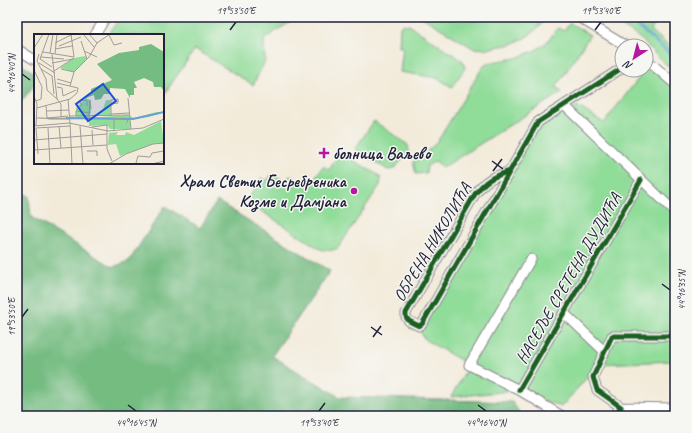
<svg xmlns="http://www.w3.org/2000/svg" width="692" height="433" font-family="Caveat,sans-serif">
  <rect width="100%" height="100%" fill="#f6f6f2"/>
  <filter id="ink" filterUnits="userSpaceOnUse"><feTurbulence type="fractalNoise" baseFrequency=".025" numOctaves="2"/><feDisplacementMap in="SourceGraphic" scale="8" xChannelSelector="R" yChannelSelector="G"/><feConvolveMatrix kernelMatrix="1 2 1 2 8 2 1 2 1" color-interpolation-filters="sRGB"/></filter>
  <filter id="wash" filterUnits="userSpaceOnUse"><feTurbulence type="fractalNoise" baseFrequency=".012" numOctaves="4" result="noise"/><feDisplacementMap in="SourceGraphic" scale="16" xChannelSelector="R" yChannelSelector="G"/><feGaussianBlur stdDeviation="0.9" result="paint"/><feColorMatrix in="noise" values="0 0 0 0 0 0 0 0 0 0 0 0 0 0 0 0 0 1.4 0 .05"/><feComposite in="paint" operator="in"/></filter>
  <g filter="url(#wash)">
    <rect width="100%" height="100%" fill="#f3ebda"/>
    <path fill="#90dc99" stroke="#597f6a" d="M120,17H298L264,39L265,61L253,85L195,49L163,96V35H108Z
      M422,17H546L538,28L525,38L512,44L486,49L473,48Z
      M607,17H660L651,30L675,52V72L656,55L642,40L631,32Z
      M570,23L590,35L556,87L562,92L442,168L436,161L427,166L426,173L416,174L413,162L431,148L439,139L484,65L492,62L516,58L534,51L546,43L558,28L564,31Z
      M404,24L409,25L463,61L465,68L452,87L437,78L400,72L403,47H399L400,27Z
      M650,63L675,84V361L599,364L561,407L519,390L451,397L469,365L429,342L423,337L420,330L538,122L577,106L604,123L645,70H646V69Z
      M374,121L408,145L409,152L394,169L388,170L355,149Z
      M340,152L378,175L381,179L380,185L338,248C332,251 327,251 320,249L249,203L248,199L261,178L267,181L271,175L287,181L290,176L309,187L323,166L329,170Z"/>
    <path fill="#74bc81" stroke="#4b6f5e" d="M17,62L35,73V84L17,107Z
      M17,190L29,196L31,217L113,267L129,261L165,206L200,228L217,201L330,271L272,356L340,397L512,402L522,416H17Z"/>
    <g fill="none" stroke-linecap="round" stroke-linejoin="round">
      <path stroke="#689fd6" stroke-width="2.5" d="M624,17L636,25L675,58"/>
    </g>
  </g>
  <g filter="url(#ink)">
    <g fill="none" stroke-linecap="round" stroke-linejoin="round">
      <defs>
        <path id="minor" d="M578,17L626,46
          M95,35L106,17
          M17,49L35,60
          M646,59L675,84
          M564,105L675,212
          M510,171C493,177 486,179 475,194L406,313V317L409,321L419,326L422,324L425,319L538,122L622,68
          M531,259L469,365L519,390L562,416
          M564,313L605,352
          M519,390L641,180
          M621,407L675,408
          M614,416L621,407L597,390L593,377L612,336H675"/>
      </defs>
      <use href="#minor" stroke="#8a868a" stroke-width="11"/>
      <use href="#minor" stroke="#fff" stroke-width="9"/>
      <defs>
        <path id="cycleway" d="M510,171C493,177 486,179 475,194L406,313V317L409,321L419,326L422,324L425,319L538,122L622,68
          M519,390L641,180
          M614,416L621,407L597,390L593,377L612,336H675"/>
      </defs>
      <use href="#cycleway" stroke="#f6f6f2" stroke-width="8"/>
      <use href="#cycleway" stroke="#1b5e20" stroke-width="5"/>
    </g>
  </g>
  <path fill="none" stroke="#22223b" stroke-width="1.5" d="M230,30L236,22M595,30L601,22M22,74L30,80M492,161L503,169M493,171L502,159M662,284L670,290M22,317L28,309M371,327L382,335M373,337L381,326M128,405L136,411M478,405L486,411M319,411L325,403"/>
  <g fill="#b5179e" stroke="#f6f6f2" stroke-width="1.5">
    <path d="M322 147h4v4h4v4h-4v4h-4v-4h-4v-4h4z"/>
    <circle cx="354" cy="191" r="4"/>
  </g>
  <g text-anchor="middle" stroke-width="3" stroke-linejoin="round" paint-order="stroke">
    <g font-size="17" font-weight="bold" fill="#22223b" stroke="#f6f6f2" text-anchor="start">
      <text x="333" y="159">болница Ваљево</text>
      <text x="346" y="187" text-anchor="end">Храм Светих Бесребреника<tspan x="346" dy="20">Козме и Дамјана</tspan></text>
    </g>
    <g font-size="17" fill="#22223b" stroke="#f6f6f2">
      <text transform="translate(432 242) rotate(-59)" y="6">ОБРЕНА НИКОЛИЋА</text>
      <text transform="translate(568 278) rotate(-60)" y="6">НАСЕЉЕ СРЕТЕНА ДУДИЋА</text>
    </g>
  </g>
  <g transform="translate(34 34)">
    <rect width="130" height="130" fill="#f3ebda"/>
    <path d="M51,22L53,25L40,38L26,34L40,24ZM52,64L56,66L57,78L54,84L94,81L100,84L123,78H130L115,83L99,85L96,84V95H76L73,91L55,92V85L16,86L2,82L11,84L42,83V74ZM72,66H76L77,82L60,81L68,78ZM127,87L130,109L119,110L86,122L82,110L74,111L75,99L84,98L82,101H91L92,98L100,101Z" fill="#90dc99"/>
    <path d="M117,10L130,18V57L127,53H120L119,48L110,44L100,48L103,54H100V61H96V64L91,55L76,54V60H70L67,65L61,66L60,61L49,65L57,59V55L78,46L63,30L85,19L105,16V13Z" fill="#74bc81"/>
    <path fill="none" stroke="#689fd6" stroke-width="2" d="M32,84L99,85L130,78"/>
    <path fill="none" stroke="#9f9b9a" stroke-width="1" d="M15,0L6,25L18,33M37,0L40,23M55,0L63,9M50,1L60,13M75,1L80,11L88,9M47,7L53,25M21,9L39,0M25,12L47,3M0,14L9,0M21,15L38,12M50,17L63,23M9,18L40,23M16,19L19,0M5,20L3,27L12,45L13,56L23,65M18,20L23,65L27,70V83M21,20L23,0M7,23L30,25M5,29L21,39M18,29L39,25M7,35L18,42L20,60M27,35L40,38M0,36L8,53L7,65L2,67M20,37L40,24M23,45L37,49M36,52L40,38L55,23L63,9L76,0M23,53L28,54L29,62L42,56M0,62L3,70L2,92M94,64L97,95M34,65L36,89M77,70L84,69V65L77,66V82M12,72L13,84L34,82M3,74L36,65L43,59L44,54L23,49M13,77L35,76M42,77L48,71L45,67L53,66V72M77,80L95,79M35,82L95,81M42,82V77L56,79M55,83L56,66L57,75M2,84L36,85M36,89L38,130M73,91V115L78,127M0,92L35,89L74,97L109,94L130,85M25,92L27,114M46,92L49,130M58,93L73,91M2,94L36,92M2,94L4,120M14,94L16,130M58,96L59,111M80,96V85L91,84L94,87L92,89M0,106L73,100M0,116L73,111M53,117H63V122M102,129L104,122L116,123L118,119L130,117M75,130L92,120L119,110L130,109M98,130H115M118,130L130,127"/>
    <path fill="#1d4ed8" fill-opacity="0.15" stroke="#1d4ed8" stroke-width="2" d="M69,50L82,67L54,87L42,70Z"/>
    <rect width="130" height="130" fill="none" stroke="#22223b" stroke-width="2"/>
  </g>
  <rect width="692" height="433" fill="none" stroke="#f6f6f2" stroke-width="44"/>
  <g transform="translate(634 58) rotate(216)"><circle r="19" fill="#f6f6f2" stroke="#a1a1a9"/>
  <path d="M0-3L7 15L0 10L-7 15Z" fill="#b5179e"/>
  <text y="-6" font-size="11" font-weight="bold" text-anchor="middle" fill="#22223b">N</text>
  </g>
  <rect x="22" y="22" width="648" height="389" fill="none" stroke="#22223b" stroke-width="1.5"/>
  <g font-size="10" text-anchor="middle" fill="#22223b">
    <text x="236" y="14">19°53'50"E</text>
    <text x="601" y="14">19°53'40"E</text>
    <text transform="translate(11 74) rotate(-90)" y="4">44°16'40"N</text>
    <text transform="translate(681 290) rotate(-90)" y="4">44°16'35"N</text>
    <text transform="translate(11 317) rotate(-90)" y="4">19°53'50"E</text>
    <text x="136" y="426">44°16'45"N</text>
    <text x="319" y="426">19°53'40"E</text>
    <text x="486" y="426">44°16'40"N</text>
  </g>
</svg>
